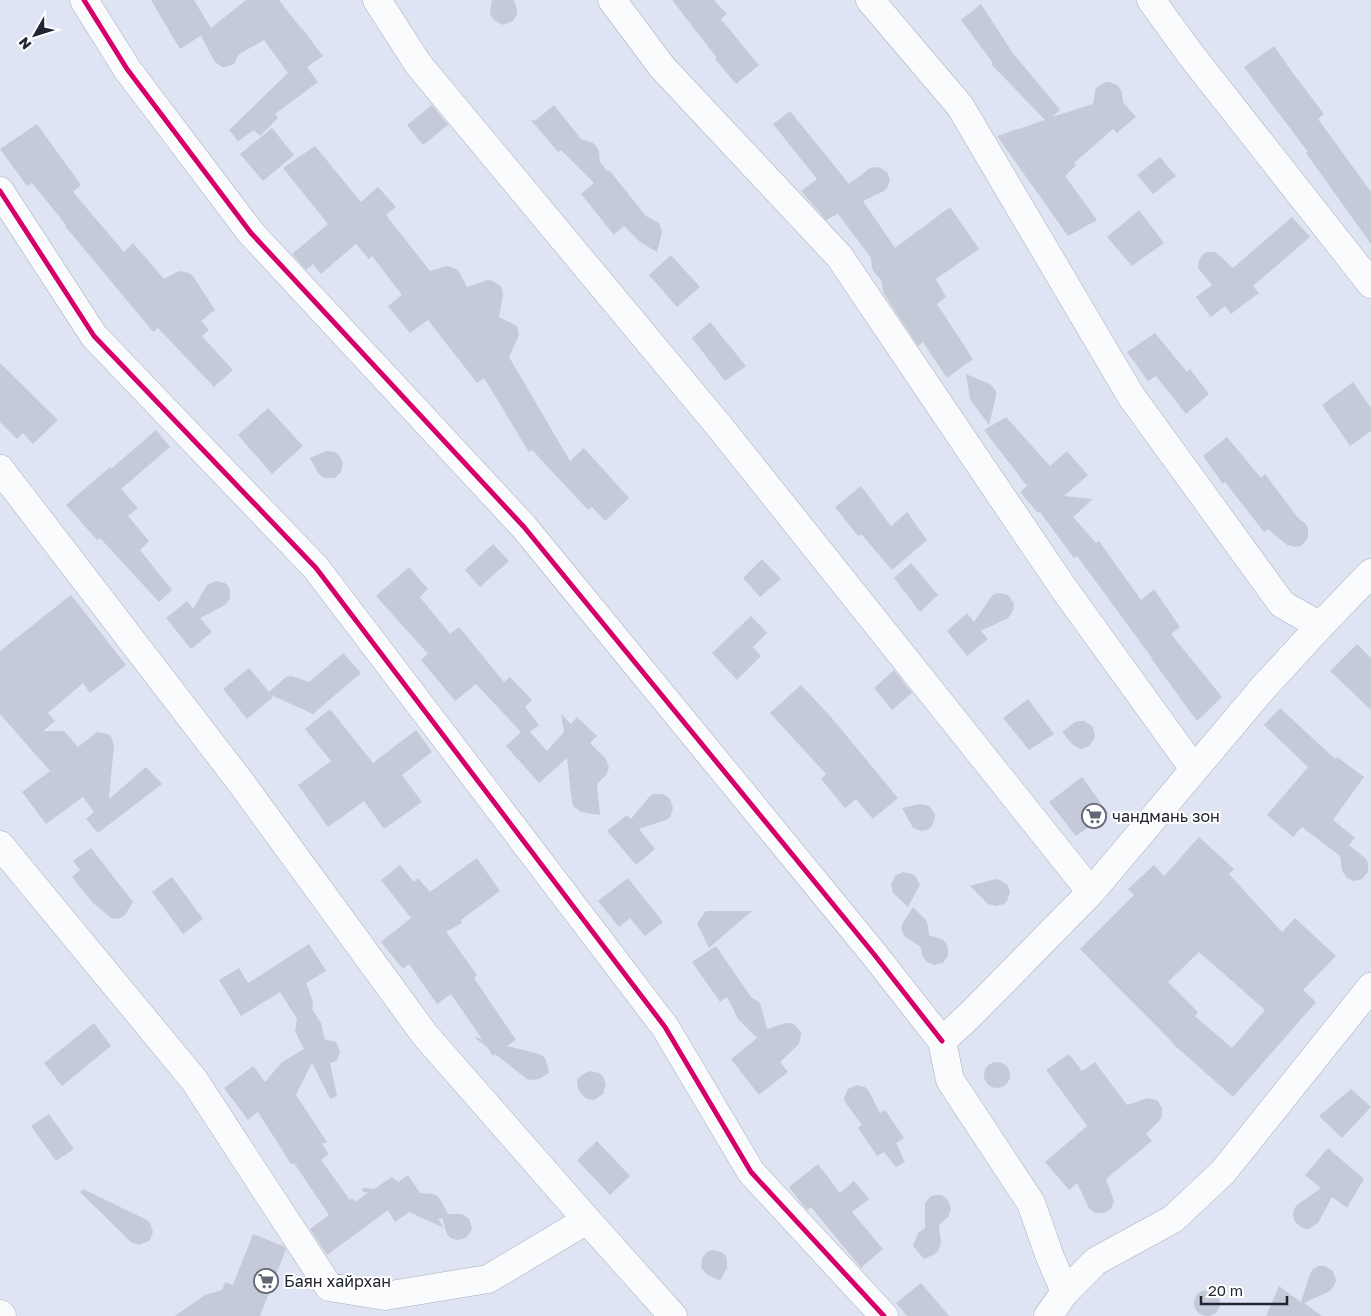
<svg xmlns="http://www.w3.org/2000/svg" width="1371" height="1316" font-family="'Golos Text',sans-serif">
  <rect width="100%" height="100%" fill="#dee4f4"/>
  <path fill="#c5cad8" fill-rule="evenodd" d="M151,0H194L211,28L246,0H279L300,27H301L323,56L307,67L318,82L275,114L278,118L260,136L254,130L238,141L229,130L288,73L264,40L238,55L234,64L226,67H222L215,62L201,36L202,35L180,49Z
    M492,0H514L517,9V14L513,21L503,25L494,20L491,16L490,11Z
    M672,0H714L727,14L721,19L759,65L736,84L715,59L717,58Z
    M981,4L1012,52L1060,110L1052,117L1093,104L1095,91L1097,87L1105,82H1109L1117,85L1120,88L1122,92L1123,102L1136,117L1117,133L1113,129L1074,163L1076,165L1065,176L1097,220L1068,236L997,136L1045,120L991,64L993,63L961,20Z
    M1274,46L1292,72L1324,114L1318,119L1371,192V244L1306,153L1308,152L1244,67Z
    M432,105L448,125L423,145L407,125Z
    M554,105L581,139L593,143L597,147L599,151L600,162L608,172L609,170L646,216L659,223L662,232L657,252L640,242L624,226L614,235L581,194L594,183L561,150L558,152L530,119L535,121Z
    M790,111L849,184L870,168L879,167L887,172L890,180L887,188L884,191L863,201L895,248L950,207L979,249L936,279L946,297L937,304L973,359L947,378L923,342L918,346L884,294L881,280L874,272L872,268L871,258L838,214L826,220L801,191L817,179L773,124Z
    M37,124L81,185L73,192L124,252L133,243L164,279L177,272L181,271L189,273L193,276L215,310L201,321L209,330L202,336L233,370L214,387L158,328L153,332L65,226L66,225L32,183L27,186L0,149Z
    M272,128L294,155L263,181L240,154Z
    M315,146L361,202L378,187L396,207L386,215L430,271L447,266L451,267L456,269L459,272L467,287L488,280L493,281L501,286L503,294L499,317L517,326L519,335L509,357L570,461L584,448L629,498L605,521L592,507L588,510L532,450L529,452L484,378L477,383L428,320L410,333L388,306L402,295L372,256L369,259L356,244L321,274L313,264L306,270L292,254L328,224L283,168Z
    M1160,157L1176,176L1153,194L1137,175Z
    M1139,210L1164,243L1132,266L1107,237Z
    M1292,217L1310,237L1253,286L1259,293L1231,314L1225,306L1211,317L1196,297L1212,285L1198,268L1199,260L1203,254L1207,252H1215L1218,254L1233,268Z
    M671,255L700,287L677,307L649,275Z
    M710,322L746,366L725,381L692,338Z
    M1155,333L1187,372L1190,369L1209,394L1186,414L1156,376L1148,381L1127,352Z
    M0,363L58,420L33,444L23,433L17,439L0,422Z
    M966,374L990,384L996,391V396L989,425L970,399Z
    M1353,382L1371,408V431L1350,446L1322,405Z
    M268,408L303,446L272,474L238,435Z
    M1006,417L1050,466L1067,451L1088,475L1064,496L1093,499L1073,517L1096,543L1099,541L1141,600L1154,589L1180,627L1171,634L1222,697L1197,721L1151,658H1152L1077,556L1074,558L1040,512H1037L1020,492L1027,486L984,430Z
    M156,430L170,447L121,489L138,508L128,516L149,541L140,550L172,590L159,602L100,538L97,540L66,505L110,467L111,469Z
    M1227,437L1261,478L1265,474L1298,518L1306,524L1308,528V538L1301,546L1296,547L1287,545L1268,529L1264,532L1225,482L1223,484L1203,456Z
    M326,451L335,452L339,455L343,463L341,472L335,478H325L321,476L318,473L310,458Z
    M861,486L891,526L907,512L927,540L892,570L861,534L858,536L835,507Z
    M493,544L509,561L480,587L465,570Z
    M762,559L781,579L760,597L743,578Z
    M911,563L938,595L920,612L894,578Z
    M409,567L428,589L420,597L450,634L459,627L504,682L510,677L532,700L525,707L539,725L530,732L547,751L564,732L561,714L571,724L577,717L597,736L590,743L606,759L609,768L606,775L597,784L600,815L581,812L574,807L572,803L567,758L539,783L506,746L521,732L476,684L455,701L421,660L428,654L376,596Z
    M216,581L225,583L228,586L230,590V599L225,605L200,618L212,632L191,649L166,618L187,601L193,609L207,585Z
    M999,593L1008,595L1014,603L1013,611L1008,618L981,631L988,639L967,656L947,631L967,613L974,622L991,597L994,594Z
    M71,595L126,665L90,693L83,683L48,713L55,721L43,731H64L78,747L97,732L108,734L111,737L114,745L109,799L146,767L162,784L98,833L86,819L94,812L83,797L46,824L22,792L50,771L0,714V651Z
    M751,616L767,633L753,647L761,656L737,680L712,653Z
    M1357,644L1371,658V710L1330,671Z
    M343,653L361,673L313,714L271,695L273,697L247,719L223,689L249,668L269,692L286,677L291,676L295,677L309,682Z
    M894,670L912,693L892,710L874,688Z
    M801,685L831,717L898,798L873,819L856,799L845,808L821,779L826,774L770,713Z
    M1028,699L1054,734L1029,750L1003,718Z
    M1280,708L1335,759L1337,757L1364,777L1333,820L1355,838L1349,845L1366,859L1368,863V872L1362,879L1354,881L1347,878L1342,871L1340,856L1302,827L1293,837L1267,815L1308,767L1264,725Z
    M330,709L373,763L416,730L432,752L402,775L422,802L384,829L364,801L328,827L298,785L331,761L305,729Z
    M1080,721H1084L1092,726L1095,735L1094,739L1089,746L1081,749L1073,745L1062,732L1075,722Z
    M1082,777L1108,813L1076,836L1049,802Z
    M653,794H662L666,796L670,799L673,808L670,817L666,820L639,829L655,849L636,865L607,831L627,815L631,819L649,797Z
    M920,804L929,806L935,814V818L932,826L929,829L922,831L913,828L902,808Z
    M1199,837L1234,869L1229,874L1282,932L1295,918L1336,956L1303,990L1316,1002L1233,1097L1173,1044H1174L1080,949L1134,895L1128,889L1154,865L1164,876ZM1199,952L1265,1010L1232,1048L1195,1016L1198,1012L1168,982Z
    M91,848L133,902L125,915L122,917L118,919L111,918L93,903L72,877L80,870L73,861Z
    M477,858L500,891L461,920L462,923L446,932L477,975L474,978L516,1040L507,1046L539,1054L543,1056L546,1060L549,1073L539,1079L531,1080L527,1079L495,1054L493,1056L488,1048L474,1037L482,1039L451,994L437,1004L409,964L403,969L381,942L411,918L381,880L400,865L414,882L418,878L430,892Z
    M903,872L912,874L916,877L920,885L908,907L893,893L892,889L891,884L895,876Z
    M172,877L203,919L183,934L152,892Z
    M628,878L663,922L645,936L630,918L619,927L598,901Z
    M995,879L1000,880L1008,885L1010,893L1007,901L1004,904L996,906L988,904L970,886Z
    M913,907L926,920L928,925L929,935L943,940L946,943L948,948V956L943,963L934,965L927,962L922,955L921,947L904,936L901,927L903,923Z
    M706,911H752L709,948L697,923Z
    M309,944L326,971L306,983L313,1002L312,1009L321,1023L324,1037L325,1036L324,1039L336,1042L340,1051L338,1058L336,1061L330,1063L337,1096L330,1099L312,1063L296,1095L327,1142L322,1144L329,1154L321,1160L350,1200L352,1198L355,1202L368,1193L362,1191L363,1188L374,1189L392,1177L398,1182L408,1175L420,1193L432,1194L436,1195L440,1199L448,1214H462L469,1219L472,1227L471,1231L466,1238L458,1240L450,1238L447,1234L442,1218L438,1219L444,1228L409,1212L395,1222L388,1210L327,1255L310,1229L329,1215L294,1163L291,1164L258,1112L248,1120L224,1088L253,1066L265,1082L282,1062L304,1049L295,1031L297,1019L280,992L241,1016L219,980L239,968L248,983Z
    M716,946L751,997L760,1003L767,1029L786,1023H791L795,1025L801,1032V1036L799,1044L780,1062L788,1072L759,1095L731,1059L757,1038L738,1019L727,997L720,1002L692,962Z
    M94,1023L111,1046L62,1086L44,1063Z
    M1069,1054L1082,1071L1095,1062L1127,1105L1148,1098L1157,1100L1162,1108V1116L1160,1120L1146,1134L1152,1141L1106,1179L1114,1201L1111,1209L1104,1213H1096L1092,1211L1089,1208L1077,1183L1069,1190L1045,1162L1087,1126L1046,1070Z
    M984 1075a13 13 0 1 1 26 0a13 13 0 1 1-26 0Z
    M590,1071L599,1073L603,1076L606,1085L603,1094L594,1100L587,1099L584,1097L578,1089L577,1079L585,1073Z
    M857,1085L865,1087L869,1091L880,1113L885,1110L904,1138L896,1143L905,1162L896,1167L884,1152L877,1156L858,1128L862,1125L845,1102L844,1098L848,1089Z
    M1351,1089L1371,1107L1342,1138L1319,1116Z
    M49,1114L74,1149L56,1161L31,1126Z
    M597,1141L630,1176L610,1195L577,1160Z
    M1328,1148L1364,1179L1347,1208L1332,1197L1318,1223L1309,1229L1302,1228L1295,1222L1294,1219L1293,1214L1294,1209L1297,1205L1321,1188L1305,1175Z
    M818,1164L840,1193L854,1181L869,1199L852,1212L883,1249L861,1268L811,1207L807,1210L789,1187Z
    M83,1189L147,1220L150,1223L153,1232L150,1240L147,1242L139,1245L131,1242L80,1192Z
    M936,1195H941L945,1197L948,1200L951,1209L948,1217L939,1225L941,1243L938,1251L935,1254L924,1259L913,1246L918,1233L925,1228V1203L931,1196Z
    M253,1234L283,1246L286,1249L260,1316H175L205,1295L222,1290L225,1282L233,1285Z
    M713,1250L721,1252L725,1255L727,1260V1268L720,1281L706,1274L701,1267L702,1258L708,1251Z
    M1318,1266H1325L1333,1271L1336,1280L1335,1284L1330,1291L1304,1303L1322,1316H1266L1279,1286L1301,1302L1310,1274L1312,1270Z
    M921,1283L949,1316H907L896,1303Z
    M1194 1303a13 13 0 1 1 26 0a13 13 0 1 1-26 0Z"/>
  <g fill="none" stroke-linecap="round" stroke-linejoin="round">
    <defs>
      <path id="minor" d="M84,0L127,69L251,233L524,527L873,953L942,1041
        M377,0L418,64L719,426L1091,892
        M612,0L662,67L839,256L1062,586L1194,769
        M870,0L960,106L1131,396L1282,604L1320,626
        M1151,0L1191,55L1371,284
        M0,191L94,336L316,568L665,1027L751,1172L884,1316
        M0,469L242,784L425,1035L587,1220L673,1316
        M0,845L194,1080L329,1287L385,1296L488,1279L587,1220
        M1065,1292L1096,1261L1173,1219L1223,1172L1371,987
        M0,1314L2,1316
        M1048,1316L1065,1292L1050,1257L1031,1203L950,1080L942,1041L970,1015L1091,892L1263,688L1320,626L1371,573"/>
    </defs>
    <use href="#minor" stroke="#a9aebb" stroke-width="29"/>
    <use href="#minor" stroke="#fafbfd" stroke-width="28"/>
    <defs>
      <path id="cycleway" d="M84,0L127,69L251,233L524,527L873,953L942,1041
        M0,191L94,336L316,568L665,1027L751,1172L884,1316"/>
    </defs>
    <use href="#cycleway" stroke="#fff" stroke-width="8"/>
    <use href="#cycleway" stroke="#d6006c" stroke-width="5"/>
  </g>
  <defs>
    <symbol id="supermarket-ring" viewBox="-11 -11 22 22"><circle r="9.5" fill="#fff" stroke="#636876" stroke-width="1.5"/><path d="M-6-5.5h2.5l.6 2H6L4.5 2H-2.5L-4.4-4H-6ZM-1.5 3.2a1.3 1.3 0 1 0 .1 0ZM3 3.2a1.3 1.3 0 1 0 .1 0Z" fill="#636876"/></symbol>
  </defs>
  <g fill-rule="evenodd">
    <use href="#supermarket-ring" x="1080" y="802" width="28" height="28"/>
    <use href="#supermarket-ring" x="252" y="1267" width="28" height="28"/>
  </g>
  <g text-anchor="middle" stroke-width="4" stroke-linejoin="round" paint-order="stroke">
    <g font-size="16" fill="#212532" stroke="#fff" text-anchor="start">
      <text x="1112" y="822">чандмань зон</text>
      <text x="284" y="1287">Баян хайрхан</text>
    </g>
  </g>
  <g transform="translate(35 35) rotate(231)" stroke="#ffffff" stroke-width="4" paint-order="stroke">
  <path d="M0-4L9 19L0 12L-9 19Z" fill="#212532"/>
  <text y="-8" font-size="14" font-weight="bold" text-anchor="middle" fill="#212532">N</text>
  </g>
  <path d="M1201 1296v8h86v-8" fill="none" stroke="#212532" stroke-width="2.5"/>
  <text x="1208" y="1296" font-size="15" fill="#212532" stroke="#ffffff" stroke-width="4" paint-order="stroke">20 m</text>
</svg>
